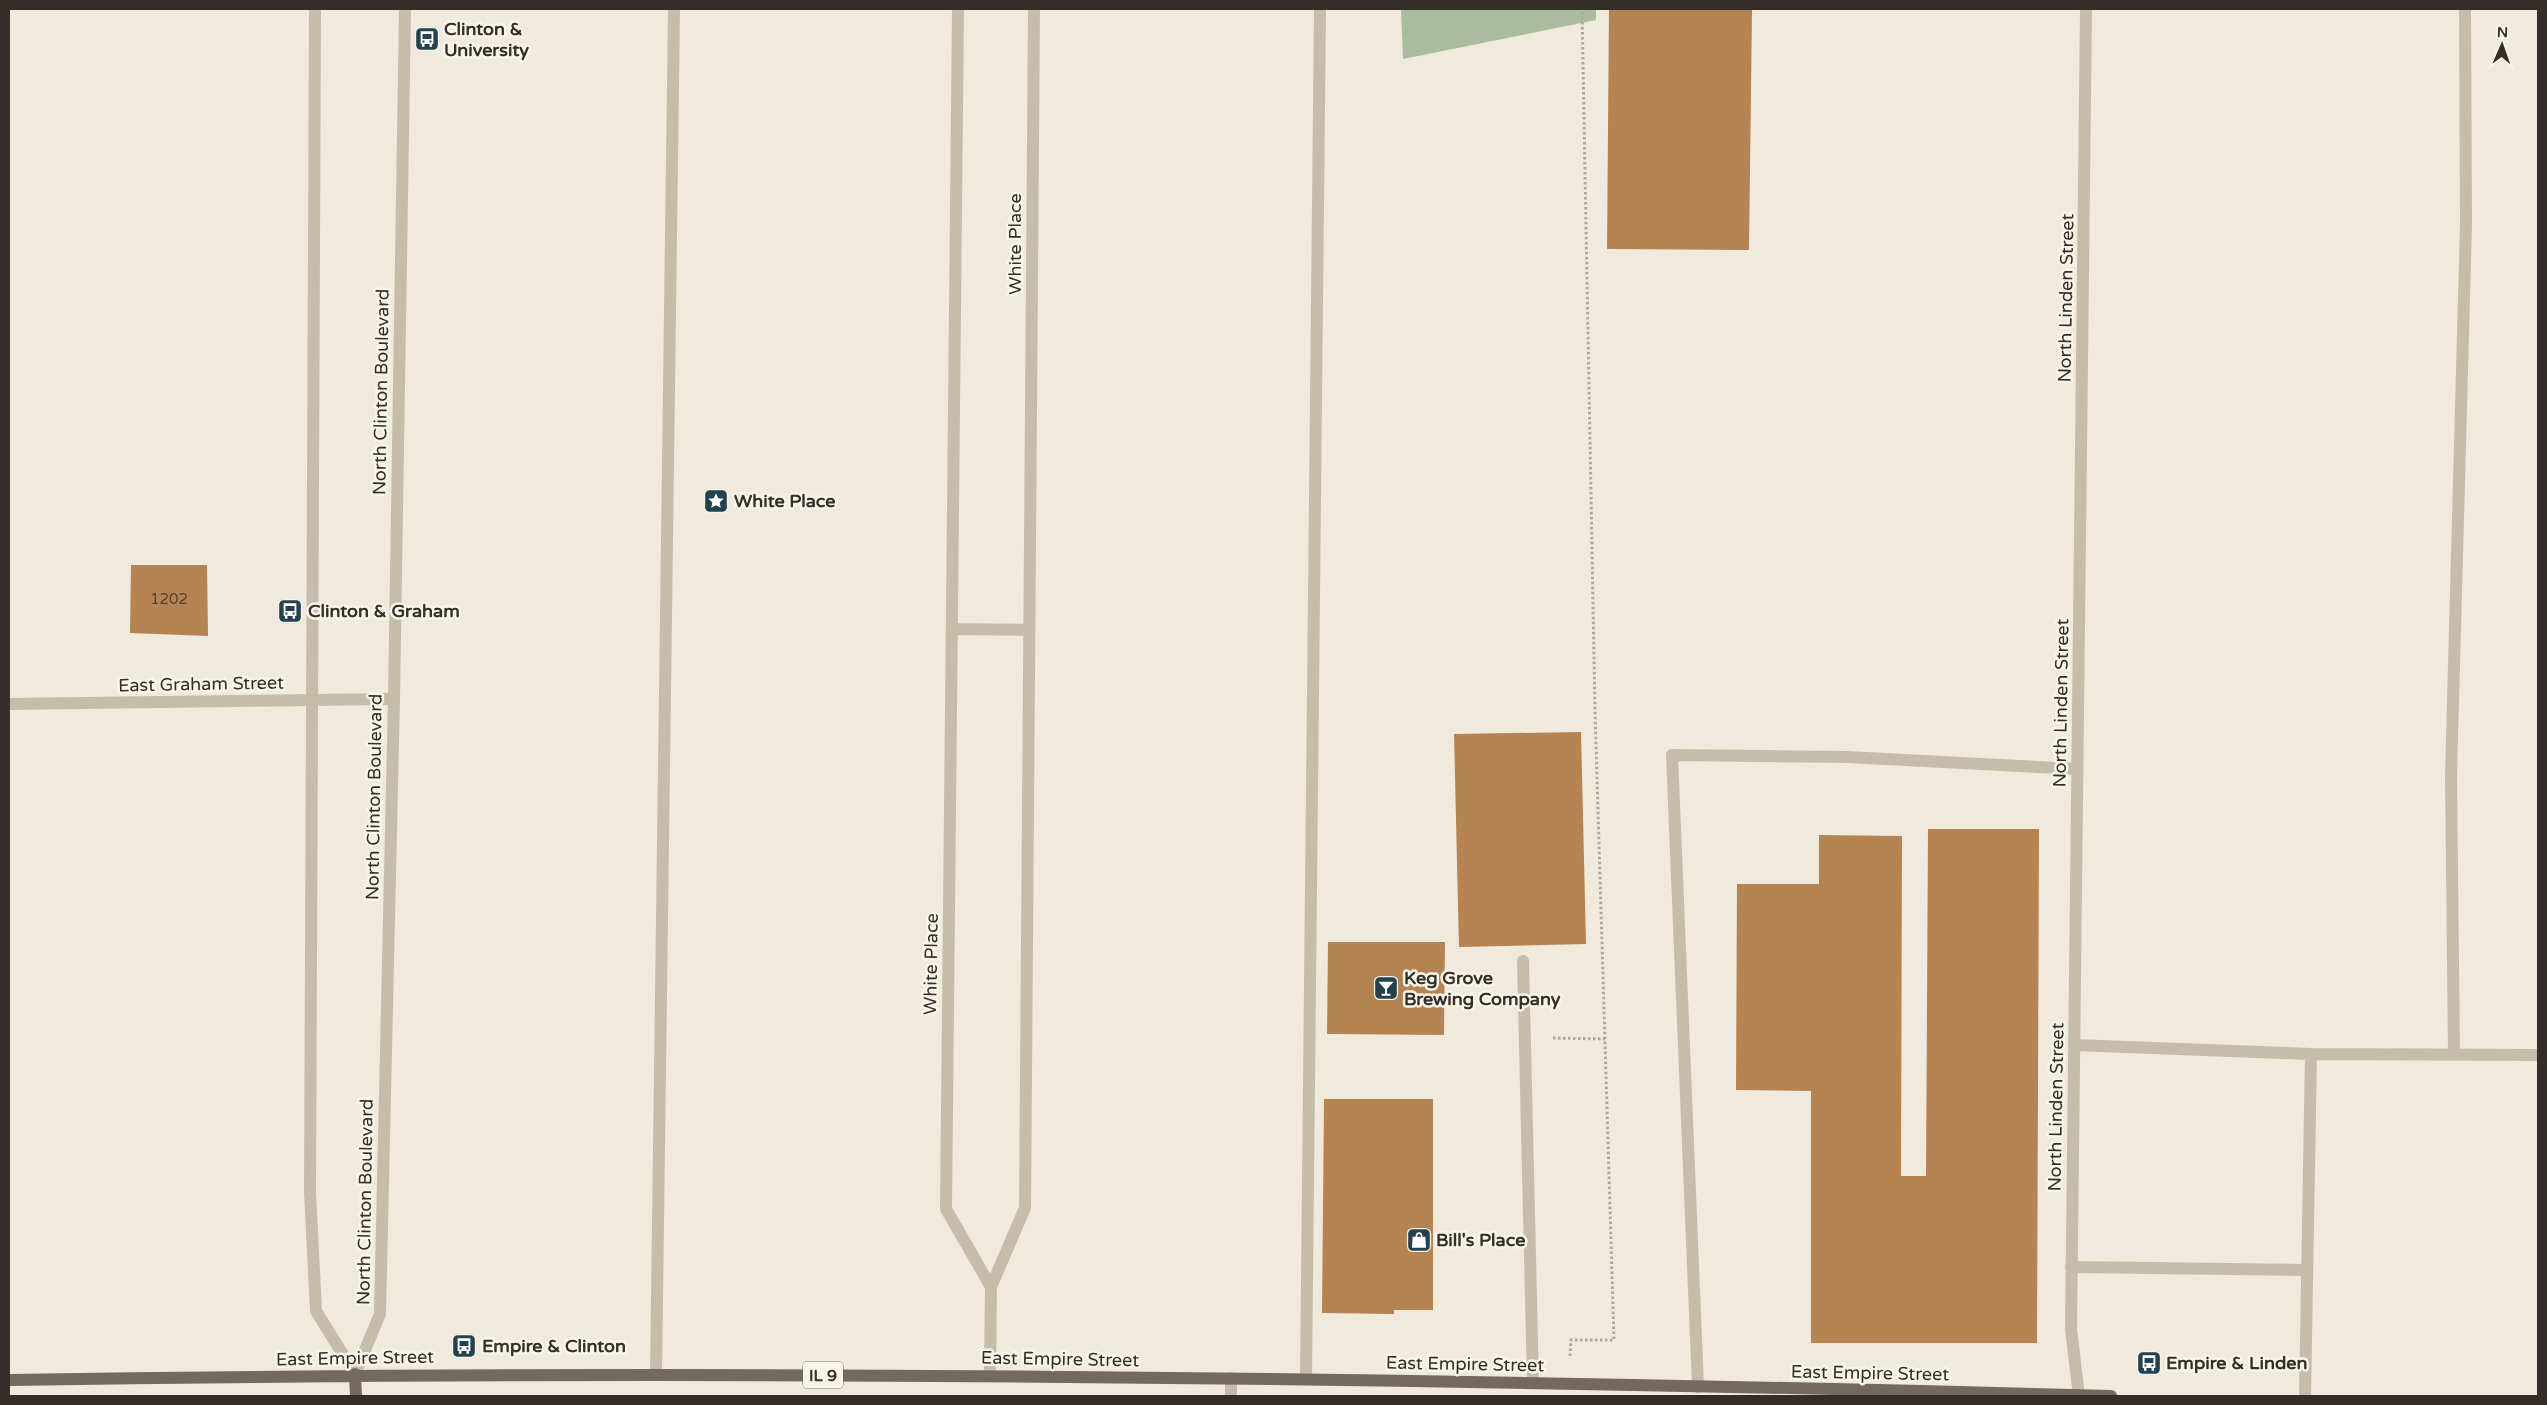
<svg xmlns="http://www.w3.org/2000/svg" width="2547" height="1405" font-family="'Varela Round',sans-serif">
  <rect width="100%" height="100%" fill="#efeadc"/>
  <path fill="#abbc9e" d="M1401,9H1596V20L1403,59Z"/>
  <path fill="#b68353" d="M1609,9H1752L1749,250L1607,249Z
    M131,565H207L208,636L130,633Z
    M1581,732L1586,944L1459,947L1454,734Z
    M1928,829H2039L2037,1343H1811V1091L1736,1090L1737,884H1819V835L1902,836L1901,1176H1926Z
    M1328,942H1445L1444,1035L1327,1034Z
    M1324,1099H1433V1310H1394V1314L1322,1313Z"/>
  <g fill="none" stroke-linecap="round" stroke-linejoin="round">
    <path stroke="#b1a794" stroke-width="3" stroke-dasharray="2.5 2.5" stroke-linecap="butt" d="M1553,1038L1605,1039
      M1570,1356L1571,1340H1614L1595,711L1582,9"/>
    <path stroke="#c5bdaa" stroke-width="12" d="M1523,961L1533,1383
      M2074,1045L2311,1054L2538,1055
      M2454,1053L2451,776L2466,224L2465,9
      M2071,1267L2307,1270
      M656,1374L674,9
      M1306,1378L1320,9
      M1698,1387L1672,755L1847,757L2077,769
      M2305,1396L2311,1054"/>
    <path stroke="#c5bdaa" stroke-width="12" d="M958,9L946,1209L991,1287
      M952,629L1029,630
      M9,704L394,699
      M990,1376L991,1287L1025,1208L1034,9
      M1231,1378V1396
      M2079,1396L2071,1329L2086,9"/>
    <path stroke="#c5bdaa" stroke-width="12" d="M315,9L310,1192L316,1311L355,1374
      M355,1374L380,1314L394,699L405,9"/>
    <path stroke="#73695c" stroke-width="12" d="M355,1374L356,1396
      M9,1380C710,1369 1411,1377 2111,1396"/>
  </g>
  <defs>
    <symbol id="bus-square" viewBox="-11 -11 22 22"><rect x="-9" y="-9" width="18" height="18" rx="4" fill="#234250" stroke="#f7f4e8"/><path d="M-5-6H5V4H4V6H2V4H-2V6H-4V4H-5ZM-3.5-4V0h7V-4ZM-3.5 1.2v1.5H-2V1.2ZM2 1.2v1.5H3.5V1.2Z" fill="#fff"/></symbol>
    <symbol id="sight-square" viewBox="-11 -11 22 22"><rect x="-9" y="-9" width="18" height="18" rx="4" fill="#234250" stroke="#f7f4e8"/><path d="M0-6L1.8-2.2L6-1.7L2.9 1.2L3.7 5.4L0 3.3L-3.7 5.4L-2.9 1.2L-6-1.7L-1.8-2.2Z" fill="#fff"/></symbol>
    <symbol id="bar-square" viewBox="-11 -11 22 22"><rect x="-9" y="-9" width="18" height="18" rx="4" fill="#234250" stroke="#f7f4e8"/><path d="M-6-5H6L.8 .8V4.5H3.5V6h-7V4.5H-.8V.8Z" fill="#fff"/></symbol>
    <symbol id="shop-square" viewBox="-11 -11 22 22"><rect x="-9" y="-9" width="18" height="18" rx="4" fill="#234250" stroke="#f7f4e8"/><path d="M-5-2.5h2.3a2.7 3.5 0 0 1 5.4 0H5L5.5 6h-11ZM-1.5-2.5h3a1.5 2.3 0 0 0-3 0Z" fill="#fff"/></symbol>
  </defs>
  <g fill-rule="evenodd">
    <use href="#bus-square" x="413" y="25" width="28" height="28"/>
    <use href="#sight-square" x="702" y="487" width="28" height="28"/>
    <use href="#bus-square" x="276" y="597" width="28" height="28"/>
    <use href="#bar-square" x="1372" y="974" width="28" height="28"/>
    <use href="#shop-square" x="1405" y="1226" width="28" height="28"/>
    <use href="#bus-square" x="450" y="1332" width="28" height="28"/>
    <use href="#bus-square" x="2135" y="1349" width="28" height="28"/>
  </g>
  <g text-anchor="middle" stroke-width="5" stroke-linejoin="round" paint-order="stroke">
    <g font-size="15" fill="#544433">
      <text x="169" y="604">1202</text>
    </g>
    <rect fill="#f7f4e8" stroke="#6e6a62" stroke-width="1" x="803" y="1361.5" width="40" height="27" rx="4"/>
    <g font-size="16" font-weight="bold" fill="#332f28">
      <text x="823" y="1381">IL 9</text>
    </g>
    <g font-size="18" font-weight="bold" fill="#332f28" stroke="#f7f4e8" text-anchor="start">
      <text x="444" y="35">Clinton &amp;<tspan x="444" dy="21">University</tspan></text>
      <text x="734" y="507">White Place</text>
      <text x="308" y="617">Clinton &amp; Graham</text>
      <text x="1404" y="984">Keg Grove<tspan x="1404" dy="21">Brewing Company</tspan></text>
      <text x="1436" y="1246">Bill's Place</text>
      <text x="482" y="1352">Empire &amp; Clinton</text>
      <text x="2166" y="1369">Empire &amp; Linden</text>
    </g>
    <g font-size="18" fill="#332f28" stroke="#f7f4e8">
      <text transform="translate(1015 244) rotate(-90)" y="6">White Place</text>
      <text transform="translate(2066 298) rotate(-89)" y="6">North Linden Street</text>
      <text transform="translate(381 392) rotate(-89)" y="6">North Clinton Boulevard</text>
      <text transform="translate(201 684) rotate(-1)" y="6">East Graham Street</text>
      <text transform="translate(2061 703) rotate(-89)" y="6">North Linden Street</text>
      <text transform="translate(374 797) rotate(-89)" y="6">North Clinton Boulevard</text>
      <text transform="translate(931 964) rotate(-89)" y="6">White Place</text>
      <text transform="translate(2056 1107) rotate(-89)" y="6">North Linden Street</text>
      <text transform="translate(365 1202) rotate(-89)" y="6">North Clinton Boulevard</text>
      <text transform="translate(355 1358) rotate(-1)" y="6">East Empire Street</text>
      <text transform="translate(1060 1359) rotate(1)" y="6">East Empire Street</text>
      <text transform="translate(1465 1364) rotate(1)" y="6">East Empire Street</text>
      <text transform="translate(1870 1373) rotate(1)" y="6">East Empire Street</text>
    </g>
  </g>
  <rect width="2547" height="1405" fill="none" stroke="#332f28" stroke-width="20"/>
  <g transform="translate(2502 45) rotate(2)" stroke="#f7f4e8" stroke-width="4" paint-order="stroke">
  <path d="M0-4L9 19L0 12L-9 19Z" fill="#332f28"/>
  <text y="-8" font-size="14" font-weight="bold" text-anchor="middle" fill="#332f28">N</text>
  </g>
</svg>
